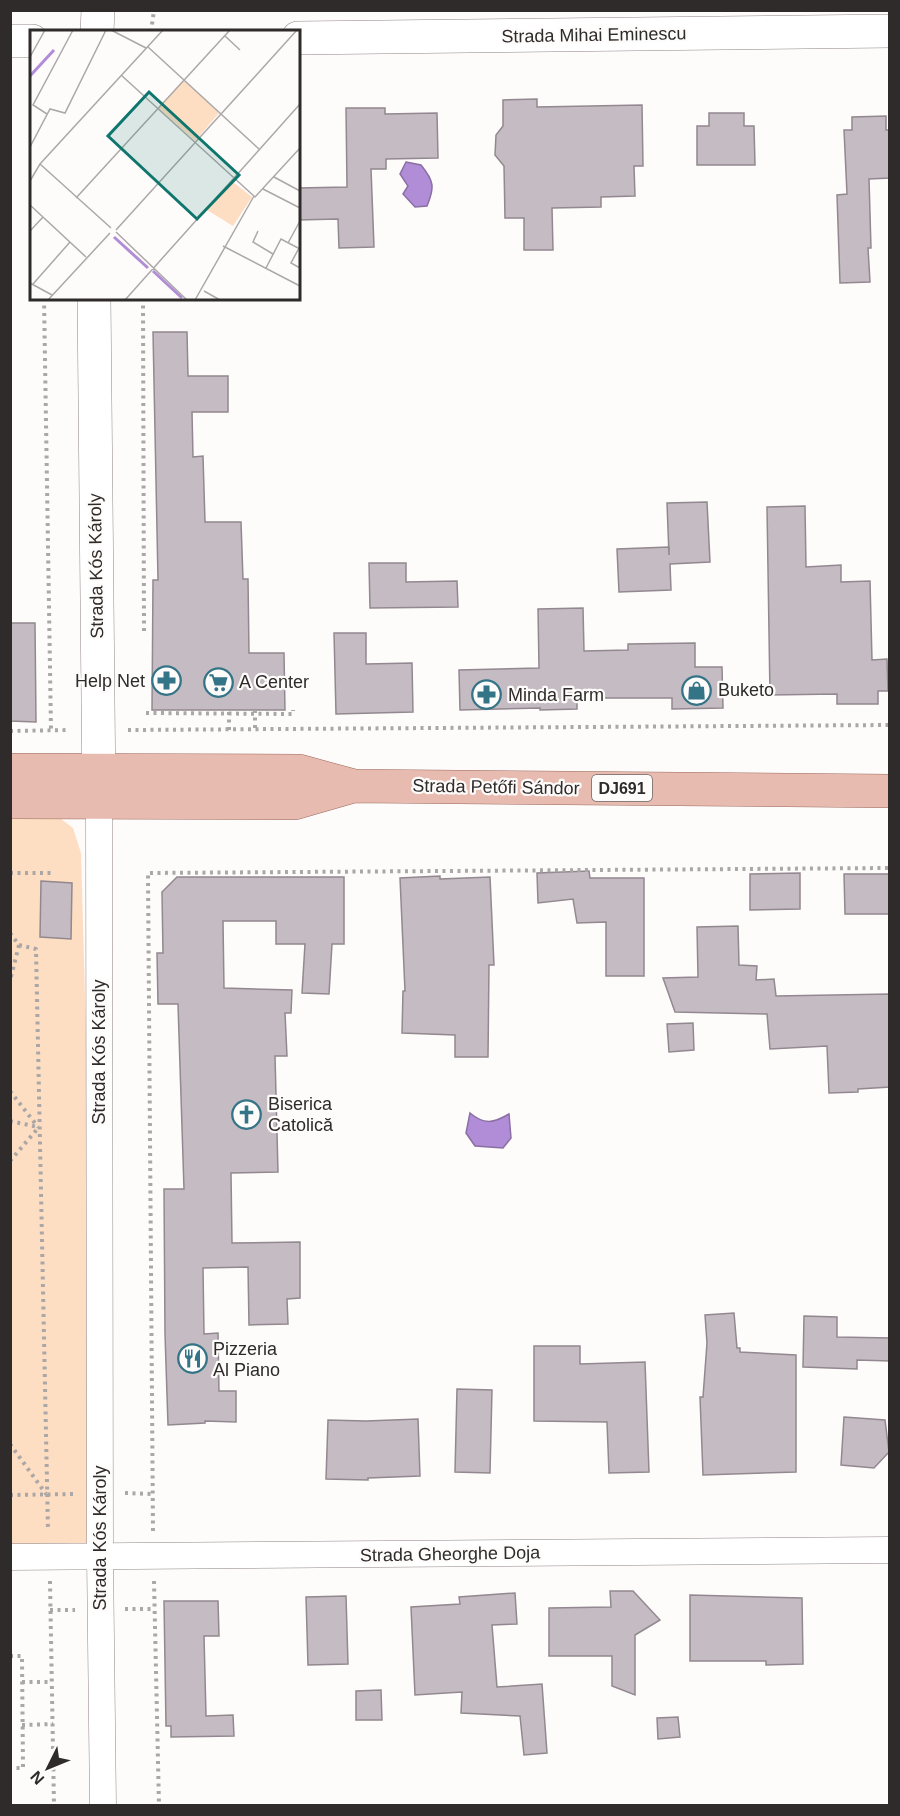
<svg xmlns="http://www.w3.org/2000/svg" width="900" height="1816" font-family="Arial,sans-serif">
  <rect width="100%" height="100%" fill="#fefbfb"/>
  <path fill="#fedec2" d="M11,813H53L73,828L81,853L99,1493L100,1557H11Z"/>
  <path fill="#b18cd7" stroke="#8a6fa3" stroke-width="1.5" d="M406,162L421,165C434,181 435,187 427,206L415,207L403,194L408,186L400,174Z
    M470,1113C484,1125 494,1123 509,1114L511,1138L503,1148L475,1146L466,1133Z"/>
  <path fill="#c5bbc2" stroke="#92888f" stroke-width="1.5" d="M537,99V107L642,105L643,166H634L635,196L601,197V207L552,208L553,250H524V218H505L504,166L495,155L496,135L503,126V100Z
    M346,108H385V114L437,113L438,158L386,159V169H371L374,247L339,248L338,219L298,220V188L347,187Z
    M709,113H744V126H754L755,165H697V126H709Z
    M886,116V130H890V178L869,179L871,248H868L870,282L840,283L837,195L847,194L844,130H852V117Z
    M153,332H187L188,376H228V412H192L193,457L203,456L205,522H241L243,579H248L249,653H284L285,710H152L153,580H158Z
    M707,502L710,562L670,564L671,590L619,592L617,549L669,547V555L667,503Z
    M805,506L806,567L841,565V582L870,581L872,660L887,659L888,691H878V704H837V694L770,695L767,507Z
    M369,563H406V582L457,581L458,607L370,608Z
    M583,608L584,651L628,650V644L695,643V667H722L723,708L672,709V698H589L577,699V709L540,710V708L460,710L459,670L539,668L538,609Z
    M10,623H35L36,722L10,721Z
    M334,633H366V664L412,663L413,712L336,714Z
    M589,871L590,878H644V976H606V922L577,923L573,899L538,903L537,873Z
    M800,873V909L750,910V874Z
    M844,874H890V914H845Z
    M440,876V879L490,877L494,965H489L488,1057H455V1035L402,1033L403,991H405L400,878Z
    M177,877H344V944H332L329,994L302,993L305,944H276V921H223L224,988L292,990L291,1013H285L287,1056H275L278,1172L231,1173L232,1243L300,1242V1298L287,1299L288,1324L249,1325L248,1267L203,1268L204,1334L218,1333L219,1391H236V1422L205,1421V1423L168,1425L165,1334L164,1189H184L178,1004H158L157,953H163L162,892Z
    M41,881L72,883L71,939L40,937Z
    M738,926L739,965L757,966L756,980L774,979L776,996L890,994V1087L858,1089V1092L829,1093L827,1046L770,1049L767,1014L675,1012L663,978L698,977L697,927Z
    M693,1023L694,1050L669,1052L667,1024Z
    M734,1313L737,1348H740V1352L796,1355V1472L703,1475L700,1397H703L707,1343L705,1315Z
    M804,1316L837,1317V1337L890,1338V1361L857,1360V1369L803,1367Z
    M534,1346H580V1364L645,1362L649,1472L609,1473L607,1422L534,1421Z
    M457,1389L492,1390L490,1473L455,1472Z
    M844,1417L885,1420L889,1452L874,1468L841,1465Z
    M418,1419L420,1476L368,1478V1480L326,1479L328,1420L366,1421Z
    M610,1591H633L660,1620L635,1635V1695L612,1686V1656H549V1608L611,1607Z
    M515,1593L517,1624L492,1625L497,1687L542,1684L547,1753L524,1755L520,1716L461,1713L462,1692L415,1695L411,1607L460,1604L459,1597Z
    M690,1595L802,1598L803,1664L766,1665V1661H690Z
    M346,1596L348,1664L308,1665L306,1597Z
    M164,1601H218L219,1636H204L206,1716L233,1715L234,1736L171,1737V1726H166Z
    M381,1690L382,1720H356V1691Z
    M678,1717L680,1737L658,1739L657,1718Z"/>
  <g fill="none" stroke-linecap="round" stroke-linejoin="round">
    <defs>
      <path id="street" d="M99,801L100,1557L103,1806
        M10,1557L890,1550"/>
      <path id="secondary" d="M97,32L98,10
        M298,38L890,31
        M10,41H32
        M94,298L99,800"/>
      <path id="primary" d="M10,770L299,771L354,786L890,791
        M10,802L295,803L354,786"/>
    </defs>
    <use href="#street" stroke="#918587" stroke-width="27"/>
    <use href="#secondary" stroke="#918587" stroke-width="34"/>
    <use href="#primary" stroke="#9d6b5e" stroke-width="34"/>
    <path stroke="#aba7a7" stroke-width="4" stroke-dasharray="3 4.5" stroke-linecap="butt" d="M151,32L154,10
      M44,298L51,730
      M143,298L144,632
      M255,710V730
      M146,713L293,714V710
      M128,730L890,725
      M229,730V710
      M10,731L70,730
      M10,873H53
      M10,933L19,945L10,981
      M19,945L36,949L48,1531
      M10,1091L38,1127
      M10,1121L38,1127
      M10,1161L39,1127
      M10,1444L46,1494
      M125,1493L152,1494
      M10,1495L76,1494
      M153,1531L148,873L890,868
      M50,1581L54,1806
      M154,1581L159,1806
      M125,1609H154
      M50,1610H75
      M10,1656H22L23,1768H10
      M22,1682H52
      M22,1725L53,1724"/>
    <use href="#street" stroke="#fff" stroke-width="26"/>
    <use href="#secondary" stroke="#fff" stroke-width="33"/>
    <use href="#primary" stroke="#e7bbaf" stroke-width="33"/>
  </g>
  <defs>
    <symbol id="pharmacy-ring" viewBox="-11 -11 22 22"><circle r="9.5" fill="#fefbfb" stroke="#337487" stroke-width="1.5"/><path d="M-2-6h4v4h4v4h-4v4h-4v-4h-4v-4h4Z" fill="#337487"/></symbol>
    <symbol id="supermarket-ring" viewBox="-11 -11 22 22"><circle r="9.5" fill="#fefbfb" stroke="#337487" stroke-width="1.5"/><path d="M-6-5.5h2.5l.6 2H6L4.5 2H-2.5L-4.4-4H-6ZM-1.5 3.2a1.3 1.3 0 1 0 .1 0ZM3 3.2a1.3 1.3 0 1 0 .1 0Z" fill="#337487"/></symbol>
    <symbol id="shop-ring" viewBox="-11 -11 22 22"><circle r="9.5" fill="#fefbfb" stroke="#337487" stroke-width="1.5"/><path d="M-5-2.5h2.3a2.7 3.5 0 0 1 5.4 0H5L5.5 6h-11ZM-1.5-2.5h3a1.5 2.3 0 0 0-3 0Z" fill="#337487"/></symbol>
    <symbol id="church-ring" viewBox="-11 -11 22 22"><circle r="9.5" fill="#fefbfb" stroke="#337487" stroke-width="1.5"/><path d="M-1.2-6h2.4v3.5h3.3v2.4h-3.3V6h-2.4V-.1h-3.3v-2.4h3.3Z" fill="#337487"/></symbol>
    <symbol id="restaurant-ring" viewBox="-11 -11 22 22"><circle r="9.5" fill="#fefbfb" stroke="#337487" stroke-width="1.5"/><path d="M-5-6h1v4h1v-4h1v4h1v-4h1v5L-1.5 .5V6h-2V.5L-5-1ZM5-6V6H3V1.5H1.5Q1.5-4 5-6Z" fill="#337487"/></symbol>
  </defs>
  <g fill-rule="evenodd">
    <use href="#pharmacy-ring" x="150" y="664" width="33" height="33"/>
    <use href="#supermarket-ring" x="202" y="666" width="33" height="33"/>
    <use href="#shop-ring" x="680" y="674" width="33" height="33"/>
    <use href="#pharmacy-ring" x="470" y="678" width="33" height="33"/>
    <use href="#church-ring" x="230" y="1098" width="33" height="33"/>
    <use href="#restaurant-ring" x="176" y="1342" width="33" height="33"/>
  </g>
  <g text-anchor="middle" stroke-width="4.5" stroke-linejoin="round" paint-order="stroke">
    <rect fill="#fefbfb" stroke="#6e6969" stroke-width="1.5" x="592" y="775" width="60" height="26" rx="4.5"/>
    <g font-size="16" font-weight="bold" fill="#302b2b">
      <text x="622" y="794">DJ691</text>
    </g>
    <g font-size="18" fill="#302b2b" stroke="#fefbfb">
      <text transform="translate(594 35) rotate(-1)" y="6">Strada Mihai Eminescu</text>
      <text transform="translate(96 566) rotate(-91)" y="6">Strada Kós Károly</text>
      <text transform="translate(496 787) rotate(1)" y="6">Strada Petőfi Sándor</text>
      <text transform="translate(99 1052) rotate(-90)" y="6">Strada Kós Károly</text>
      <text transform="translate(100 1538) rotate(-90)" y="6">Strada Kós Károly</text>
      <text transform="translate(450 1554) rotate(-1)" y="6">Strada Gheorghe Doja</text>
    </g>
    <g font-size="18" fill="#302b2b" stroke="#fefbfb" text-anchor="start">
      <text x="145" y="687" text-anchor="end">Help Net</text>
      <text x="239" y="688">A Center</text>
      <text x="718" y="696">Buketo</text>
      <text x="508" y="701">Minda Farm</text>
      <text x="268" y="1110">Biserica<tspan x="268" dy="21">Catolică</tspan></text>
      <text x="213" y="1355">Pizzeria<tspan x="213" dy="21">Al Piano</tspan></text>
    </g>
  </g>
  <g transform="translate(30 30)">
    <rect width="270" height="270" fill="#fefbfb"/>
    <path d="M154,50L189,83L165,111L128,78ZM203,152L222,167L203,196L177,180Z" fill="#fedec2"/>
    <path fill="none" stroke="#b18cd7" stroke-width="3" d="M0,46L24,20M84,207L118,238M123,241L152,268"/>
    <path fill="none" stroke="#aca8a8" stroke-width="1.5" d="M81,0L116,18M195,6L210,20M118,17L229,119M0,27L15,0M91,45L225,167L270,118M17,84L3,75L43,0M0,117L20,79L35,83L76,0M10,134L81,198M244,147L270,161M0,151L10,134L133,0M233,159L270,178M46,168L200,0M0,175L56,227M86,200L267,0M0,201L13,187M228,201L223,212L243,224M86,202L157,270M258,213L270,191M193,216L270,256M269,218L261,233L270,238M236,238L251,209L270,219M0,253L22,265M3,254L40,212M174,261L190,270M18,270L80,203M95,270L270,74M165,270L224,166"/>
    <path fill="#0f766e" fill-opacity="0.15" stroke="#0f766e" stroke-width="3" d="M119,62L209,145L167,189L78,106Z"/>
    <rect width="270" height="270" fill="none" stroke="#302b2b" stroke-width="3"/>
  </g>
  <rect width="900" height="1816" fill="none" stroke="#302b2b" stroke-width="24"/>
  <g transform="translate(48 1768) rotate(227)" stroke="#fefbfb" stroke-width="4.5" paint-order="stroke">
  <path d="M0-4.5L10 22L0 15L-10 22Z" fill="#302b2b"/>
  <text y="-9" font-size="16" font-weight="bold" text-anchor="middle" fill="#302b2b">N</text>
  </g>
</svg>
